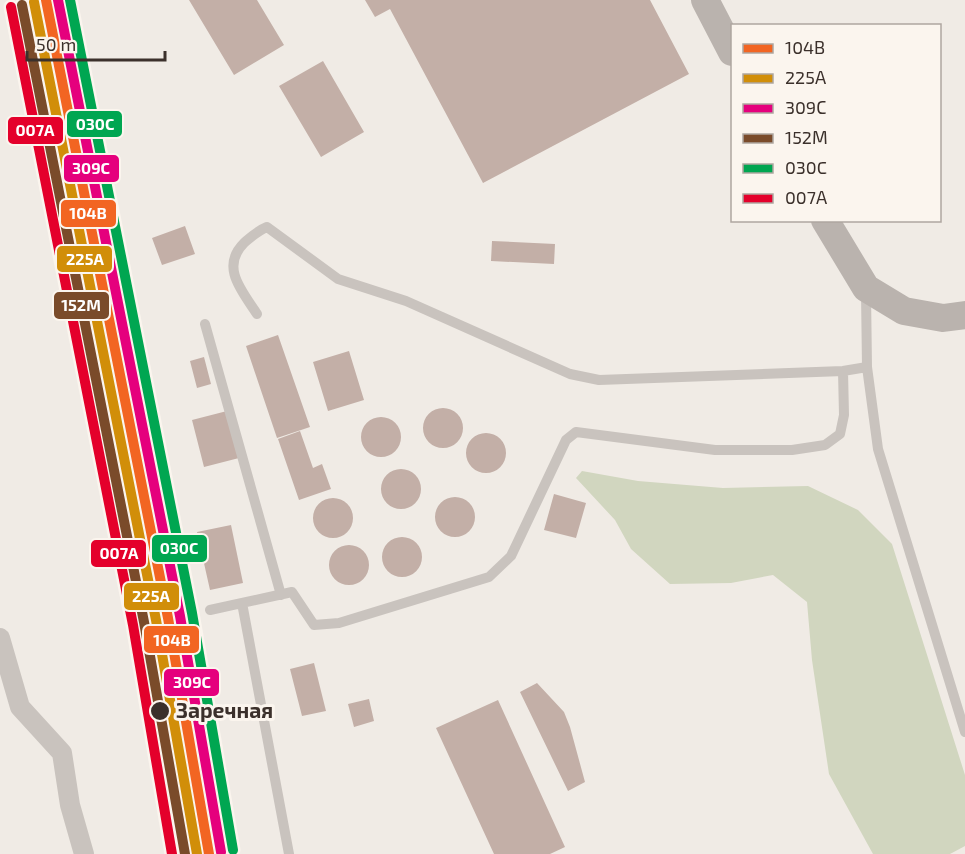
<svg xmlns="http://www.w3.org/2000/svg" width="965" height="854" font-family="'Exo 2',sans-serif">
  <rect width="100%" height="100%" fill="#f0ebe5"/>
  <path fill="#d1d6bf" d="M582,471L638,481L723,488L808,486L858,510L892,544L965,775V846L950,854H873L829,774L812,660L807,602L773,575L731,583L670,584L631,549L615,520L576,478Z"/>
  <path fill="#c3afa7" d="M189,0H257L284,45L234,75Z
    M365,0H650L689,74L483,183L390,9L375,17Z
    M323,61L364,132L321,157L279,86Z
    M185,226L195,254L162,265L152,238Z
    M492,241L555,244L554,264L491,261Z
    M278,335L310,427L277,438L246,346Z
    M349,351L364,400L328,411L313,362Z
    M204,357L211,384L197,388L190,361Z
    M423 428a20 20 0 1 1 40 0a20 20 0 1 1-40 0Z
    M227,411L239,458L204,467L192,420Z
    M361 437a20 20 0 1 1 40 0a20 20 0 1 1-40 0Z
    M300,431L313,468L322,464L331,489L299,500L278,439Z
    M466 453a20 20 0 1 1 40 0a20 20 0 1 1-40 0Z
    M381 489a20 20 0 1 1 40 0a20 20 0 1 1-40 0Z
    M554,494L586,503L576,538L544,530Z
    M435 517a20 20 0 1 1 40 0a20 20 0 1 1-40 0Z
    M313 518a20 20 0 1 1 40 0a20 20 0 1 1-40 0Z
    M231,525L243,583L210,590L197,532Z
    M382 557a20 20 0 1 1 40 0a20 20 0 1 1-40 0Z
    M329 565a20 20 0 1 1 40 0a20 20 0 1 1-40 0Z
    M314,663L326,711L302,716L290,669Z
    M537,683L564,712L570,727L585,782L568,791L520,692Z
    M369,699L374,721L354,727L348,704Z
    M498,700L565,847L550,854H494L436,728Z"/>
  <g fill="none" stroke-linecap="round" stroke-linejoin="round">
    <path stroke="#c9c3be" stroke-width="10" d="M866,293L867,367L878,449L965,732
      M257,314C242,291 220,267 244,243C252,236 257,231 267,227L338,279L406,301L570,374L599,380L843,371L867,367
      M205,324L281,595
      M242,603L289,854
      M210,610L292,592L314,625L339,623L489,577L511,556L566,440L576,432L715,450H792L825,445L840,434L844,415L843,371"/>
    <path stroke="#c9c3be" stroke-width="20" d="M0,638L20,707L62,753L70,805L84,854"/>
    <path stroke="#bab3ae" stroke-width="28" d="M705,0L732,52
      M825,220L866,288L904,311L943,318L965,315"/>
    <defs>
      <path id="rail-1" d="M46,0L168,618L209,854"/>
      <path id="rail-2" d="M34,2L156,620L197,854"/>
      <path id="rail-3" d="M58,0L180,616L221,852"/>
      <path id="rail-4" d="M22,5L144,622L185,854"/>
      <path id="rail-5" d="M70,0L192,613L233,850"/>
      <path id="rail-6" d="M11,7L133,625L172,854"/>
    </defs>
    <use href="#rail-1" stroke="#fbf5ee" stroke-width="15"/>
    <use href="#rail-2" stroke="#fbf5ee" stroke-width="15"/>
    <use href="#rail-3" stroke="#fbf5ee" stroke-width="15"/>
    <use href="#rail-4" stroke="#fbf5ee" stroke-width="15"/>
    <use href="#rail-5" stroke="#fbf5ee" stroke-width="15"/>
    <use href="#rail-6" stroke="#fbf5ee" stroke-width="15"/>
    <use href="#rail-1" stroke="#f26522" stroke-width="10"/>
    <use href="#rail-2" stroke="#d18e09" stroke-width="10"/>
    <use href="#rail-3" stroke="#e5007d" stroke-width="10"/>
    <use href="#rail-4" stroke="#7a4b2a" stroke-width="10"/>
    <use href="#rail-5" stroke="#00a651" stroke-width="10"/>
    <use href="#rail-6" stroke="#e4002b" stroke-width="10"/>
  </g>
  <circle fill="#3b302b" stroke="#fbf5ee" stroke-width="2" cx="160" cy="711" r="10"/>
  <g text-anchor="middle" stroke-width="6" stroke-linejoin="round" paint-order="stroke">
    <g font-size="21" font-weight="bold" fill="#3b302b" stroke="#fbf5ee" text-anchor="start">
      <text x="176" y="718">Заречная</text>
    </g>
  </g>
  <g stroke="#fbf5ee" stroke-width="2">
    <rect x="66" y="110" width="57" height="28" rx="6" fill="#00a651"/>
    <rect x="7" y="116" width="57" height="29" rx="6" fill="#e4002b"/>
    <rect x="63" y="154" width="57" height="29" rx="6" fill="#e5007d"/>
    <rect x="60" y="199" width="57" height="29" rx="6" fill="#f26522"/>
    <rect x="56" y="245" width="57" height="28" rx="6" fill="#d18e09"/>
    <rect x="53" y="291" width="57" height="29" rx="6" fill="#7a4b2a"/>
    <rect x="151" y="534" width="57" height="29" rx="6" fill="#00a651"/>
    <rect x="90" y="539" width="57" height="29" rx="6" fill="#e4002b"/>
    <rect x="123" y="582" width="57" height="29" rx="6" fill="#d18e09"/>
    <rect x="143" y="625" width="57" height="29" rx="6" fill="#f26522"/>
    <rect x="163" y="668" width="57" height="29" rx="6" fill="#e5007d"/>
  </g>
  <g font-size="16" text-anchor="middle" font-weight="bold" fill="#fff">
    <text x="95" y="130">030C</text>
    <text x="35" y="136">007А</text>
    <text x="91" y="174">309С</text>
    <text x="88" y="219">104В</text>
    <text x="85" y="265">225А</text>
    <text x="81" y="311">152М</text>
    <text x="179" y="554">030C</text>
    <text x="119" y="559">007А</text>
    <text x="151" y="602">225А</text>
    <text x="172" y="646">104В</text>
    <text x="192" y="688">309С</text>
  </g>
  <rect x="731" y="24" width="210" height="198" fill="#fbf5ee" stroke="#aea6a0" stroke-width="1.5"/>
  <rect x="743" y="44" width="30" height="9" fill="#f26522" stroke="#aea6a0" stroke-width="1.5"/>
  <text x="785" y="54" font-size="18" fill="#3b302b">104В</text>
  <rect x="743" y="74" width="30" height="9" fill="#d18e09" stroke="#aea6a0" stroke-width="1.5"/>
  <text x="785" y="84" font-size="18" fill="#3b302b">225А</text>
  <rect x="743" y="104" width="30" height="9" fill="#e5007d" stroke="#aea6a0" stroke-width="1.5"/>
  <text x="785" y="114" font-size="18" fill="#3b302b">309С</text>
  <rect x="743" y="134" width="30" height="9" fill="#7a4b2a" stroke="#aea6a0" stroke-width="1.5"/>
  <text x="785" y="144" font-size="18" fill="#3b302b">152М</text>
  <rect x="743" y="164" width="30" height="9" fill="#00a651" stroke="#aea6a0" stroke-width="1.5"/>
  <text x="785" y="174" font-size="18" fill="#3b302b">030C</text>
  <rect x="743" y="194" width="30" height="9" fill="#e4002b" stroke="#aea6a0" stroke-width="1.5"/>
  <text x="785" y="204" font-size="18" fill="#3b302b">007А</text>
  <path d="M27 51v9h138v-9" fill="none" stroke="#3b302b" stroke-width="3"/>
  <text x="36" y="51" font-size="18" fill="#3b302b" stroke="#fbf5ee" stroke-width="4.5" paint-order="stroke">50 m</text>
</svg>
